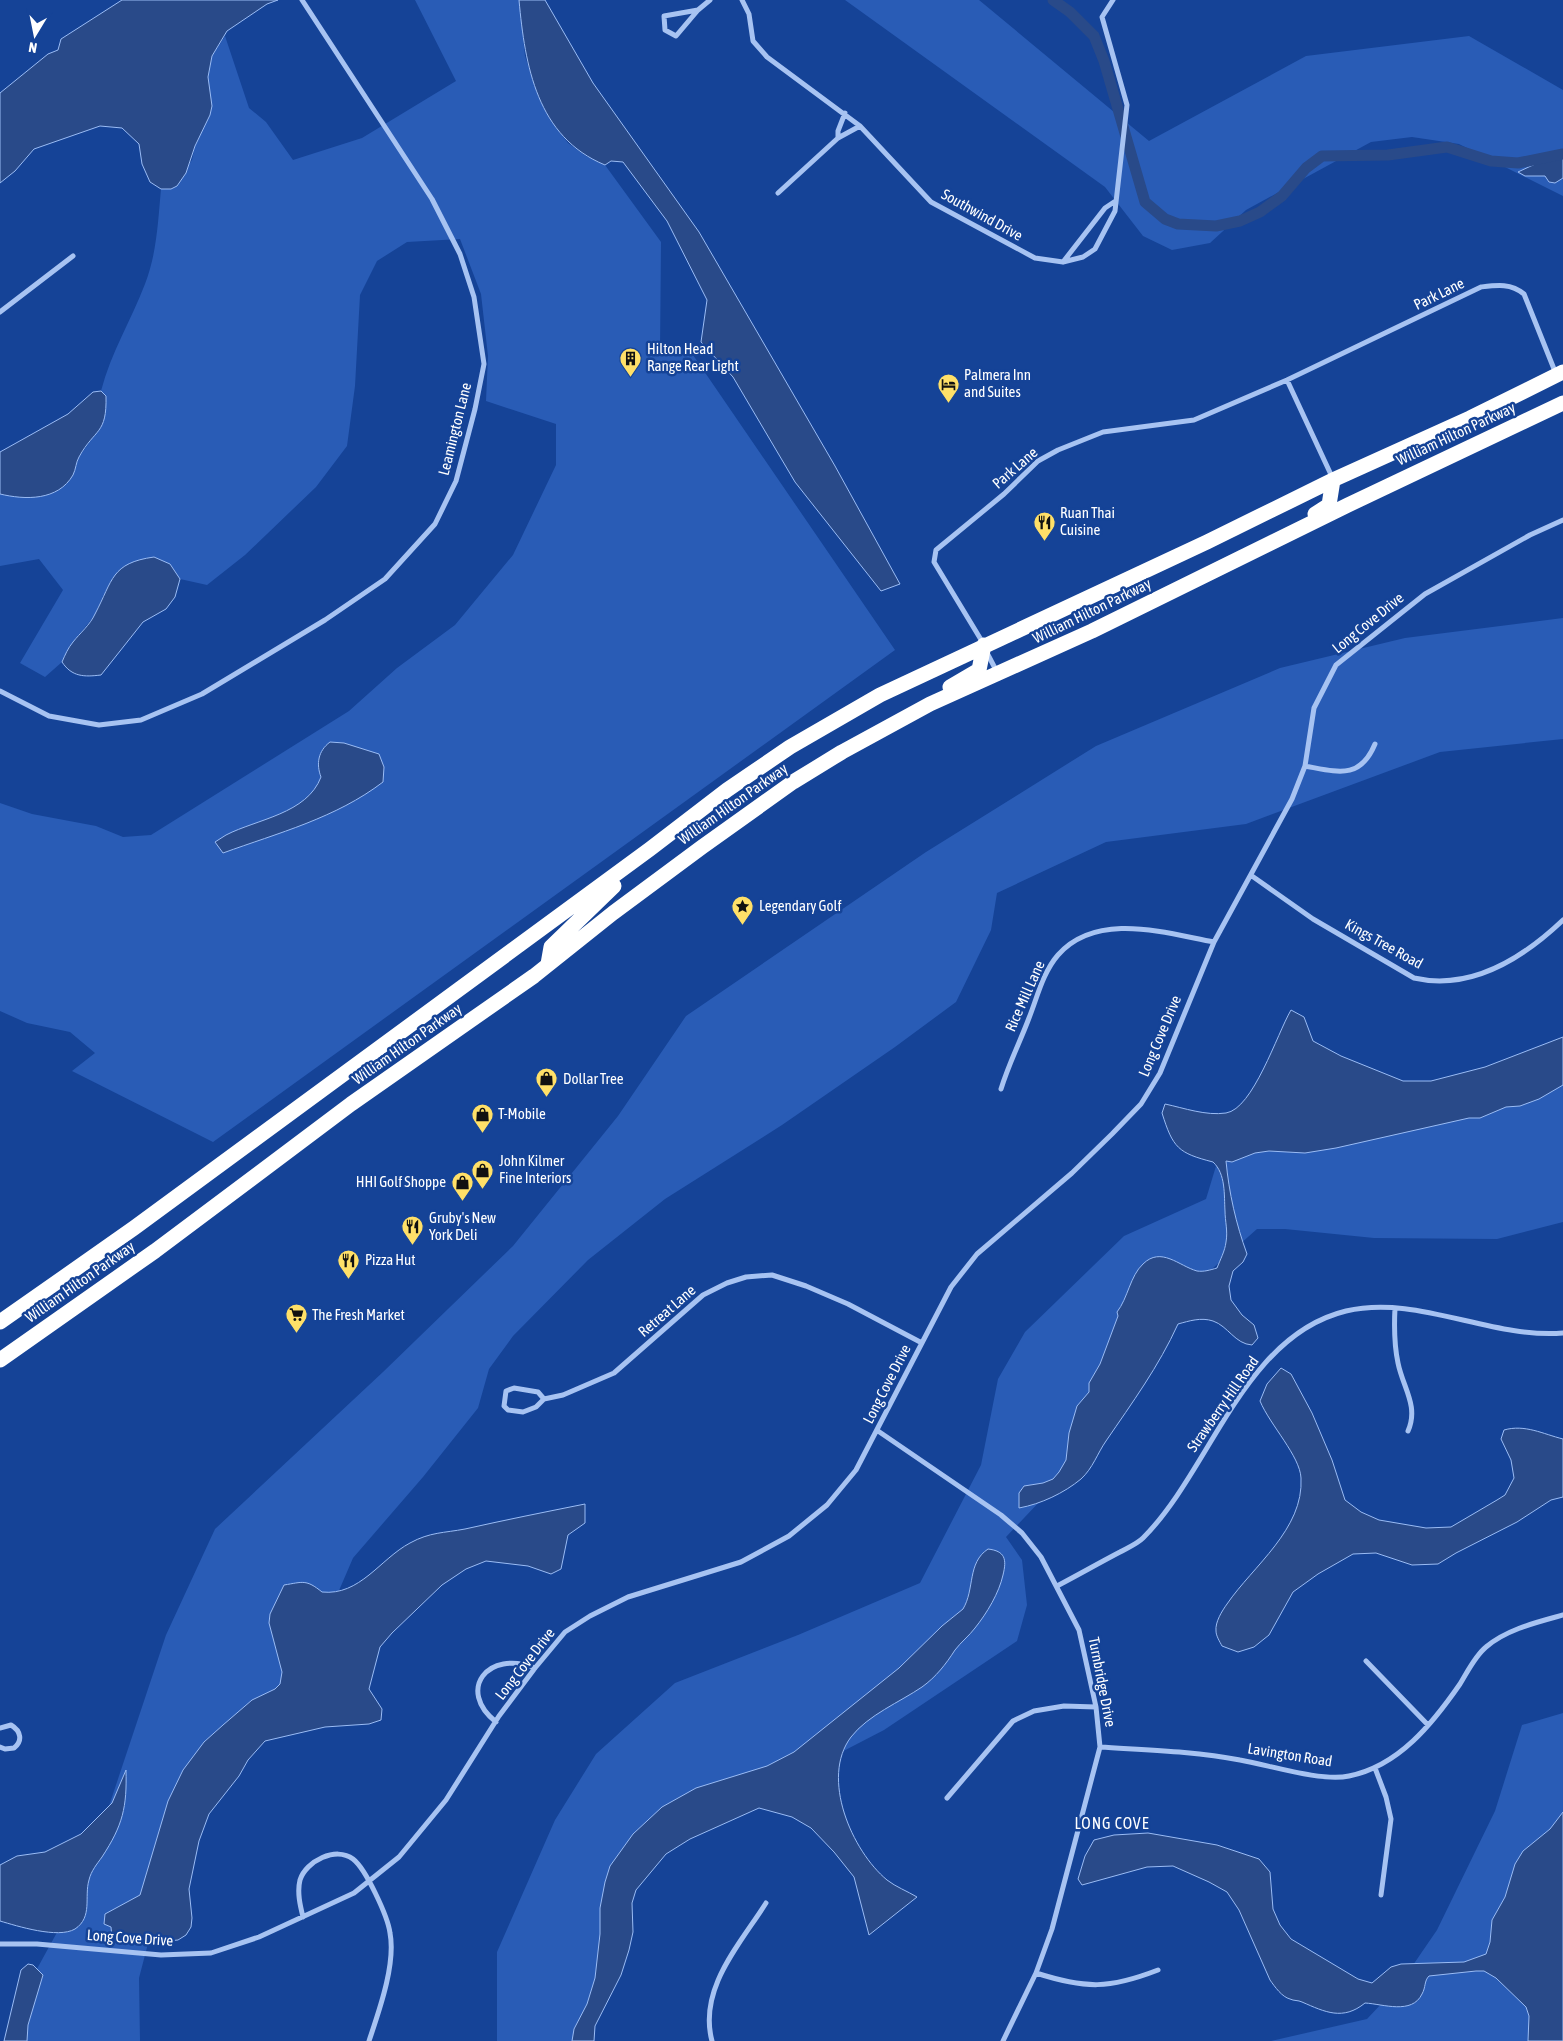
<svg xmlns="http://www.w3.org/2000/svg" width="1563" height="2041" font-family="'Asap Condensed',sans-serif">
  <rect width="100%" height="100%" fill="#154397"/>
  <path fill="#295cb6" d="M415,0H519L525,56L538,96L550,119L568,143L586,156L605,165L661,242L660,351L693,355L895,650L213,1142L72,1071L95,1053L70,1032L27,1023L0,1011V803L32,814L96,826L123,837L151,835L349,711L397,668L455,625L513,555L556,465V424L486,401L488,356L481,294L460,239L407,242L377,261L360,295L355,386L347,446L316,487L245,555L207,585L180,579L170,564L104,594L95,615L72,643L62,662L45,677L20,663L63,590L39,559L0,566V494L4,495L73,475L79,457L89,443L106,396L101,391C111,352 131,321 145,284C157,253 158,221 161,189H171L192,160L195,146L210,115L208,77L212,56L225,36L249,108L266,122L293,160L362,138L456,81Z
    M845,0H979L1149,141L1306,56L1469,36L1563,90V196L1459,144L1412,137L1371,142L1246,210L1210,243L1172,250L1143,236L1105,187Z
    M1563,618V739L1440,752L1246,824L1106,842L997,893L991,930L956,1002L895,1047L782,1125L665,1199L588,1260L513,1336L489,1369L478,1408L423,1477L353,1558L322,1630L252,1725L167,1871L139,1978L140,2041H12L27,1987L66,1916L98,1839L166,1635L215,1529L383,1372L513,1246L618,1116L686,1016L926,852L1096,746L1280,668L1405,638Z
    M1563,1060V1222L1497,1239L1374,1238L1285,1229H1257L1186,1292L1079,1460L1006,1537L1022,1560L1027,1605L1017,1641L884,1730L772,1788L629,1870L586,2041H497V1952L555,1820L596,1754L675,1683L798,1635L920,1583L981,1465L998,1379L1025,1332L1124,1236L1206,1199L1223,1143Z
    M1563,1713V1862L1544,2041H1271L1367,2019L1400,1984L1437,1930L1495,1811L1522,1725Z"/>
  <path fill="#294a89" stroke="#9abcf5" d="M122,0H278L267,4L227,31L212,56L208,77L212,106L210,115L195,146L186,173L177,186L171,189H161L150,182L142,164L139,144L122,128L100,126L34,149L15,171L0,183V93L48,54L58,50L61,39Z
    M519,0H545L593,83L699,232L835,466L900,584L881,591L795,482L733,377L701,342L707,300L667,221L623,162L611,161L605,165C537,137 525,66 519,0Z
    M1563,156V178L1555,183L1549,182L1545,176H1525L1518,172L1546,159Z
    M101,391L106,396C107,435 95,428 79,457C76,462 76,469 73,475C58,501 25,500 0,494V452L68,414L93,392Z
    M154,557L170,564L180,579L175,597L166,609L143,622L101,675C84,677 72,677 62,662C65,655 68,648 73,642C80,633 90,625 95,614C113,580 111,563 154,557Z
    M330,742L344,743L379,754L384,767L383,782C336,818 278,833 223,853L215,842L226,835C257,819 307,814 321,777C316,764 318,751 330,742Z
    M1291,1010L1304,1017L1313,1041L1341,1056L1403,1081H1431L1485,1067L1563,1037V1085L1539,1099L1520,1106L1506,1107L1480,1118H1469L1336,1148L1305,1153L1269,1151L1255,1153L1232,1162L1226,1161C1229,1193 1236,1224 1247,1254L1243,1262L1233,1271L1229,1286L1231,1300L1242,1315L1254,1325L1258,1338L1252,1345C1235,1344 1228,1326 1213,1321C1201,1317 1189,1321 1178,1324C1159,1366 1132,1403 1106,1441C1097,1454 1093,1468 1081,1479C1064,1493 1041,1504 1019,1508V1493L1024,1486L1043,1483L1053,1479L1059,1472L1066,1460L1069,1433L1077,1406L1089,1392V1383L1100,1364L1118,1316L1117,1312C1128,1298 1130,1276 1143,1264C1161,1246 1179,1266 1197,1271C1204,1272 1210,1270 1217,1268C1220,1260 1225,1251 1226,1242C1228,1231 1225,1221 1225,1211C1224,1195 1226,1174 1213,1162C1178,1153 1173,1148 1162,1113L1165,1104C1184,1108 1206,1116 1226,1113C1253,1109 1277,1034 1291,1010Z
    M1281,1368L1291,1374L1312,1413L1332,1460L1345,1500L1361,1512L1379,1520L1426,1528L1451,1527L1497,1500L1505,1495L1514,1478L1511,1460L1501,1439L1504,1430C1525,1424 1543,1434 1563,1439V1497L1551,1500L1517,1522L1456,1553L1438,1564L1412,1565L1376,1553L1353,1554L1318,1574L1293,1592L1269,1635L1254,1647L1238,1652L1222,1646C1220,1642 1216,1636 1216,1631C1215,1622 1222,1611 1227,1604C1253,1566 1304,1529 1301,1478C1300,1456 1270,1425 1260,1401L1267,1384Z
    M585,1504V1523L568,1535L561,1569L551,1574L528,1566L486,1561L466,1569L442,1585L392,1633L380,1647L369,1689L382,1709L381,1720L369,1724L325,1727L265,1741L248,1760L239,1776L209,1814L199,1841L189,1889L192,1918L191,1927L186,1935L178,1940L158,1942L121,1941L112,1938L111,1927L104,1924L105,1914L140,1895L168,1801L183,1770L204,1742L223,1725L252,1700L275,1689L280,1684L282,1672L269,1623L270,1614L284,1585C303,1582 306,1579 322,1592C360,1596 380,1559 410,1543C430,1532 444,1533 465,1529C505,1520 545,1512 585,1504Z
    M988,1549C1005,1551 1007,1559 1003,1575C999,1593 987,1613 975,1628C969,1636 961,1642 955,1650C946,1664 936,1677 922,1687C900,1702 868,1715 851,1737C820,1778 852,1851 887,1880C896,1887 907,1891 917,1897L869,1935L854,1877L834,1852L811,1828L792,1817L759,1808L690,1839L666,1854L636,1890L632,1903L633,1932L629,1950L621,1975L595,2026L594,2041H572L574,2029L587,2004L595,1978L600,1934V1908L605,1882L610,1866L633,1834L662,1807L696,1788L767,1766L794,1752L899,1668L942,1626L963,1609C975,1589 967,1563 988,1549Z
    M126,1770C127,1807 123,1825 102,1857C97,1864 91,1871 89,1880C84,1897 93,1917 75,1929C58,1939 17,1926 0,1921V1865L17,1856L45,1852L81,1834L112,1803Z
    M1563,1812V2041H1528L1529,2016L1526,2007L1496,1978L1484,1971H1476L1429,1976C1424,1981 1426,1987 1422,1994C1412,2015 1383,2004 1365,2003C1343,2021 1325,2012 1302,2002C1298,2000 1294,2001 1290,1999C1282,1997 1275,1987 1270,1980L1239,1910L1227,1892L1209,1882L1173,1866L1147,1867L1082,1885L1078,1879L1085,1856L1094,1840L1114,1835L1148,1833L1217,1845L1259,1859L1270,1872L1273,1909L1280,1925L1291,1939L1358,1979L1372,1983L1391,1967L1401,1964L1464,1962L1486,1954L1490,1942L1492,1920L1505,1897L1515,1864L1523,1851L1550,1829Z
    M28,1964L33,1965L43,1975L28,2025L27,2041H4L21,1970Z"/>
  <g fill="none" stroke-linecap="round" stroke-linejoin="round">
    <path stroke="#294a89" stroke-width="11" d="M1053,0L1070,12L1094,36L1104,61L1145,202L1165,219L1178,224L1216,226L1240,221L1260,212L1282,196L1306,168L1322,156L1388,155L1447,147L1491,161L1518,163L1563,154"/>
    <path stroke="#a7c3f2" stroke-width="5" d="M742,0L749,14L753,41L767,57L860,126L931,202L1035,258L1063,262L1083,257L1095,249L1115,211L1127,105L1102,17L1113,0
      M698,10L664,16L665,30L676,36L698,10L710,0
      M838,138V131L845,113
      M778,193L838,138L860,126
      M1063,262L1105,208L1114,202
      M0,312L73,256
      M1287,380L1333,479
      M983,643L934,562L936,550L1004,494L1038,461L1058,450L1103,432L1194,420L1287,380L1481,287C1497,285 1511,283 1524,294L1556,374
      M986,651L997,672
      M0,691L49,716L99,725L141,720L202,694L325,620L385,579L435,524L456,481L475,409L484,364L474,297L460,254L432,199L302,0
      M1305,766C1338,772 1360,780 1375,744
      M1252,876L1313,919L1414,978C1471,991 1523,958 1563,920
      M1001,1089C1009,1063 1020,1042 1029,1018C1037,998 1043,972 1058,955C1097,911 1165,933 1214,942
      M1395,1308C1394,1327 1394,1344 1398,1363C1403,1388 1419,1406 1408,1431
      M544,1399L538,1392L514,1388L506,1391L504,1406L508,1410L523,1412L536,1407L544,1399L563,1395L614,1373L703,1295L727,1283L746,1277L772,1275L806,1286L848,1304L922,1343
      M878,1431L1001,1515L1022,1533L1041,1557L1079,1630L1096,1707L1100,1747L1052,1929L1036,1973L1003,2041
      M1057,1586C1078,1575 1099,1563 1120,1552C1127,1548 1137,1544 1143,1538C1211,1470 1243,1336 1346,1311C1417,1294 1490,1339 1563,1333
      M1366,1661L1428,1725
      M496,1722C456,1690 488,1649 535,1668
      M0,1728L11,1725C21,1731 23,1741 14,1748L5,1749L0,1747
      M1100,1747C1147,1750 1194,1751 1240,1760C1269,1765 1321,1782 1349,1776C1399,1766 1433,1723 1460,1684C1468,1671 1475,1656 1486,1647C1507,1629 1538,1622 1563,1615
      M1375,1768L1386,1797L1391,1819L1381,1895
      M947,1798L1013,1721L1034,1711L1064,1706L1096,1707
      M303,1917C300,1905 297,1892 300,1880C306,1861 336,1846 353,1859C366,1869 388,1917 390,1933C396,1964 379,2011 369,2041
      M0,1944H37L161,1955L211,1953L259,1937L354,1893L399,1857L446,1800L499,1716L535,1668L565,1632L590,1616L628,1597L741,1562L789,1536L827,1505L856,1470L951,1287L977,1254L1072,1173L1112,1134L1141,1104L1160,1073L1214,942L1292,799L1305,766L1314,708L1336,665L1425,594L1530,535L1563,520
      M1036,1973C1086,1989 1109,1989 1158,1970
      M712,2041C698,1989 740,1944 766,1903"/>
    <path stroke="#fff" stroke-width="15" d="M1315,514L1329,505L1333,480
      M950,687L979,670L984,645
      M548,964L551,947L614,886
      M0,1322L134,1228L650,849L727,790L790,747L880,695L1207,542L1335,479L1470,418L1563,372
      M0,1360L155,1251L351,1104L534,976L613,913L702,847L793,782L842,752L930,704L1092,631L1348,505L1563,403"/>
  </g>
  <defs>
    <symbol id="building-pin" viewBox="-11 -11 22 30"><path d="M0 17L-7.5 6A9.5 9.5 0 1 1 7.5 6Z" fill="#ffe068" stroke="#154397"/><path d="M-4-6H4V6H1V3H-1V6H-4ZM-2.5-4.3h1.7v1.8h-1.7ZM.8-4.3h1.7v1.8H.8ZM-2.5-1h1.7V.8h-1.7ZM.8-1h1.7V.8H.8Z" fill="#111"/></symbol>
    <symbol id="hotel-pin" viewBox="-11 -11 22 30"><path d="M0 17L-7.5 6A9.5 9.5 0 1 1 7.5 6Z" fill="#ffe068" stroke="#154397"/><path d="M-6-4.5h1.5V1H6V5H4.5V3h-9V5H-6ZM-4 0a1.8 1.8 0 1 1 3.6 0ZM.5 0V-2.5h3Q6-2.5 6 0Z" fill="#111"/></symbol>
    <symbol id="restaurant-pin" viewBox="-11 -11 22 30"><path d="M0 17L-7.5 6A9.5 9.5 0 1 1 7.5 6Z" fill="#ffe068" stroke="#154397"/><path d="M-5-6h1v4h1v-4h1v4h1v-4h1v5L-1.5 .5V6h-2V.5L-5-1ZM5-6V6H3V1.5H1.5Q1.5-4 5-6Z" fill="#111"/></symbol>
    <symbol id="sight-pin" viewBox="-11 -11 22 30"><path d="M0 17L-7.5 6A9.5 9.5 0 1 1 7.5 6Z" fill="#ffe068" stroke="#154397"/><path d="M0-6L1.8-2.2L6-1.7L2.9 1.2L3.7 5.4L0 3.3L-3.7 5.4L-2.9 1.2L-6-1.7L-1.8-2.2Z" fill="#111"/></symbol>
    <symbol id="shop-pin" viewBox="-11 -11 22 30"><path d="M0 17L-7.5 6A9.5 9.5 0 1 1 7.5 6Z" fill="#ffe068" stroke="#154397"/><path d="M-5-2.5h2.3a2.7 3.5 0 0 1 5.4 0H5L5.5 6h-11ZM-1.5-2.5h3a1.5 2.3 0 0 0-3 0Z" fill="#111"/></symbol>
    <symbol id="supermarket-pin" viewBox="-11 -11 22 30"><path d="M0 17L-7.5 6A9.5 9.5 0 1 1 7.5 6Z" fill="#ffe068" stroke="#154397"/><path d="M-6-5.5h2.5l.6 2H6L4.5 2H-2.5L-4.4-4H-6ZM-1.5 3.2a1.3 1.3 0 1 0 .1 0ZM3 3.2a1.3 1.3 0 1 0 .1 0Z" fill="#111"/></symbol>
  </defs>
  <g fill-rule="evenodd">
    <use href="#building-pin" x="618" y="346" width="25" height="34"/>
    <use href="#hotel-pin" x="936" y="372" width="25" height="34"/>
    <use href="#restaurant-pin" x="1032" y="510" width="25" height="34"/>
    <use href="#sight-pin" x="730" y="894" width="25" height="34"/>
    <use href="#shop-pin" x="534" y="1066" width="25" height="34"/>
    <use href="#shop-pin" x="470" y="1102" width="25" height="34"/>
    <use href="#shop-pin" x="470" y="1158" width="25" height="34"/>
    <use href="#shop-pin" x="450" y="1170" width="25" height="34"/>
    <use href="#restaurant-pin" x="400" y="1214" width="25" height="34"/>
    <use href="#restaurant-pin" x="336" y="1248" width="25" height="34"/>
    <use href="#supermarket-pin" x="284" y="1302" width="25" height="34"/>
  </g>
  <g text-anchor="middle" stroke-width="5" stroke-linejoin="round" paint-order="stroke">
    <g font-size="15" fill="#fff" stroke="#154397">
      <text transform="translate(982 215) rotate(29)" y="5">Southwind Drive</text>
      <text transform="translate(1439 294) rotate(-26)" y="5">Park Lane</text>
      <text transform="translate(455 429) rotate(-76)" y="5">Leamington Lane</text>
      <text transform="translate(1456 434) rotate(-25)" y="5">William Hilton Parkway</text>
      <text transform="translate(1015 468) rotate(-41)" y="5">Park Lane</text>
      <text transform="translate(1092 611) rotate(-26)" y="5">William Hilton Parkway</text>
      <text transform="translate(1368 623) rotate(-39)" y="5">Long Cove Drive</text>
      <text transform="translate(733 804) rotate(-35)" y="5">William Hilton Parkway</text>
      <text transform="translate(1384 944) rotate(29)" y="5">Kings Tree Road</text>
      <text transform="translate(1025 996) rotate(-66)" y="5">Rice Mill Lane</text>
      <text transform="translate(1160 1036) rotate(-67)" y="5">Long Cove Drive</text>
      <text transform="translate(407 1044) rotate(-35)" y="5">William Hilton Parkway</text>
      <text transform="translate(80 1282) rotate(-35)" y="5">William Hilton Parkway</text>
      <text transform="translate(667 1311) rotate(-41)" y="5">Retreat Lane</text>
      <text transform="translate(887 1384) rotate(-63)" y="5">Long Cove Drive</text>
      <text transform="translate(1223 1404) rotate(-55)" y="5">Strawberry Hill Road</text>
      <text transform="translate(525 1664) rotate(-52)" y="5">Long Cove Drive</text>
      <text transform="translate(1102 1682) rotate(79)" y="5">Turnbridge Drive</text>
      <text transform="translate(1290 1755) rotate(9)" y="5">Lavington Road</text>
      <text transform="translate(130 1938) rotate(4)" y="5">Long Cove Drive</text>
    </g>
    <g font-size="15" fill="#fff" stroke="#154397" text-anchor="start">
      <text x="647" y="354">Hilton Head<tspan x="647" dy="17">Range Rear Light</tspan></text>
      <text x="964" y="380">Palmera Inn<tspan x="964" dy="17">and Suites</tspan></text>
      <text x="1060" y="518">Ruan Thai<tspan x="1060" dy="17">Cuisine</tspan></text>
      <text x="759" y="911">Legendary Golf</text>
      <text x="563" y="1084">Dollar Tree</text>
      <text x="498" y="1119">T-Mobile</text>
      <text x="499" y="1166">John Kilmer<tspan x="499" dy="17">Fine Interiors</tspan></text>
      <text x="446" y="1187" text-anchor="end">HHI Golf Shoppe</text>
      <text x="429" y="1223">Gruby's New<tspan x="429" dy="17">York Deli</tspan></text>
      <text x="365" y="1265">Pizza Hut</text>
      <text x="312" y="1320">The Fresh Market</text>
    </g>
    <g font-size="16" letter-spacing="1" fill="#fff" stroke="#154397">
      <text x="1112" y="1829">LONG COVE</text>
    </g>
  </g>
  <g transform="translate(35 35) rotate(190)" stroke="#154397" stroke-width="4" paint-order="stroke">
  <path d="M0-4L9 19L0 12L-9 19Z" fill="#ffffff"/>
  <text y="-8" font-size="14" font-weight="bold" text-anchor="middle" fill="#ffffff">N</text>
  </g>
</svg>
